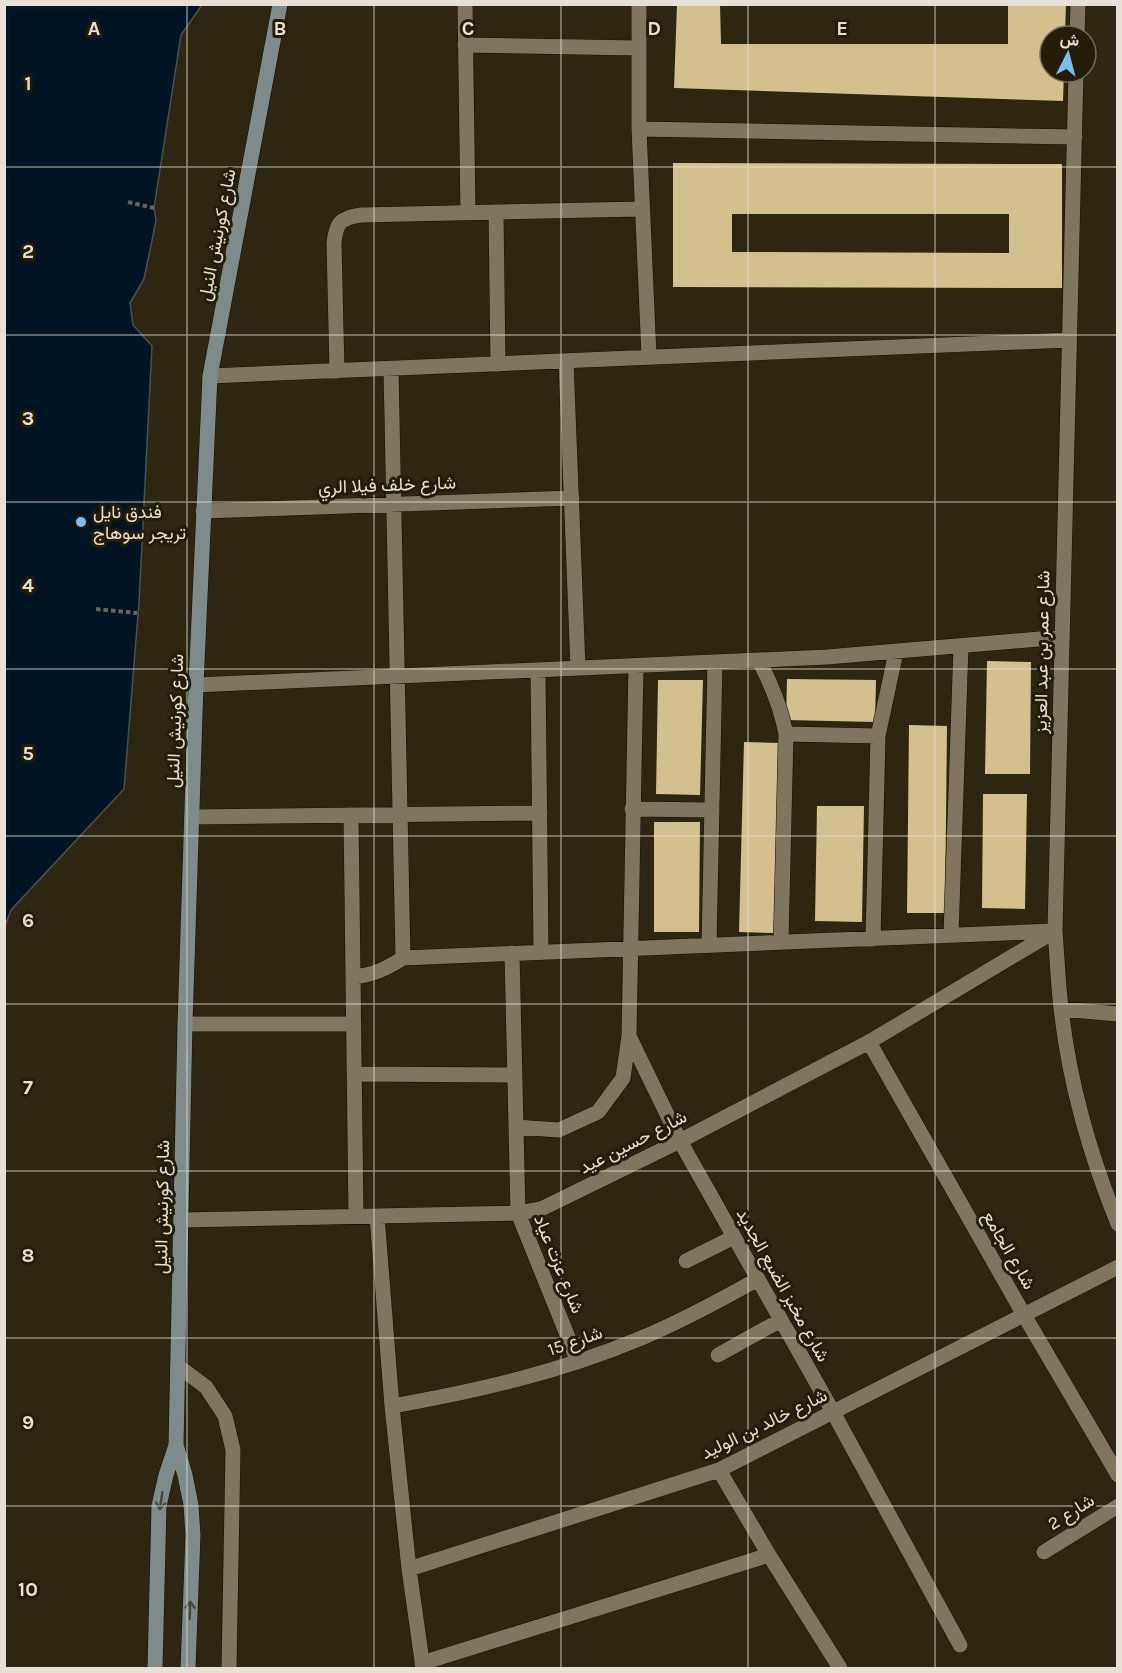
<svg xmlns="http://www.w3.org/2000/svg" width="1122" height="1673" font-family="Karla,Vazirmatn,sans-serif">
  <rect width="100%" height="100%" fill="#2e2611"/>
  <path fill="#011423" stroke="#465258" stroke-width="1.5" d="M5,4L202,5L181,35L154,208L156,221L144,279L130,303L133,325L152,346L139,602L124,789L11,910L5,926Z"/>
  <path fill="#d4bf8e" fill-rule="evenodd" d="M677,4H720L721,44H1008V4H1066L1065,36H1050V72H1064L1063,101L674,88Z
    M673,163L1062,164V288L673,287ZM732,214H1009V253L732,252Z
    M987,661L1031,662L1030,774H985Z
    M787,679L876,680L875,722L786,720Z
    M658,680H703L700,795L656,794Z
    M909,725L947,726L945,913H907Z
    M744,742L780,743L775,933L739,932Z
    M983,794H1027L1025,909L982,908Z
    M817,806H864L862,922L815,921Z
    M654,822H700L699,932H654Z"/>
  <g fill="none" stroke-linecap="round" stroke-linejoin="round">
    <defs>
      <path id="street" d="M465,4L468,213
        M639,4V129L649,356
        M1077,36L1078,4
        M465,45L638,48
        M1076,72L1055,931C1057,956 1058,982 1061,1008C1069,1082 1090,1155 1118,1224
        M639,129L1075,137
        M496,212L498,364
        M566,361L578,668
        M337,371L334,243C336,223 340,218 361,215L641,209
        M210,376C496,364 783,351 1069,340
        M203,511L572,498
        M759,661C772,685 781,708 786,734L781,942
        M538,670L541,952
        M196,685L827,657L1062,637
        M786,734L878,736
        M632,809L712,810
        M351,815L356,1216
        M192,817L540,813
        M951,935L961,647
        M873,939L878,736L896,652
        M709,945L715,662
        M512,953L518,1213L578,1362
        M403,958L1052,931
        M353,977C373,975 386,969 403,958L391,369
        M1061,1009L1118,1014
        M185,1024H354
        M629,1036L680,1141L833,1412L960,1645
        M869,1042L1024,1315L1118,1475
        M354,1074L515,1075
        M516,1127L559,1130L598,1112L623,1078L629,1036L636,666
        M377,1216L392,1406L409,1569L423,1668
        M182,1220L518,1213L541,1209L680,1141L869,1042L1055,931
        M686,1261L734,1237
        M718,1355L781,1320
        M178,1366L206,1387L225,1416L233,1450L229,1668
        M392,1406C477,1391 560,1372 639,1339C680,1322 719,1301 758,1279
        M719,1470L769,1555L840,1668
        M1044,1552L1118,1506
        M409,1569L719,1470L1118,1267
        M422,1663L769,1555"/>
      <path id="secondary" d="M155,1668L159,1506L166,1475L176,1445
        M188,1668L193,1535L191,1505L185,1475L176,1445L185,1024L196,685L210,376L280,4"/>
    </defs>
    <use href="#street" stroke="#170e00" stroke-width="16"/>
    <use href="#secondary" stroke="#170e00" stroke-width="16"/>
    <path stroke="#6b6451" stroke-width="4" stroke-dasharray="4.5 3" stroke-linecap="butt" d="M128,202L154,208
      M96,609L137,613"/>
    <use href="#street" stroke="#80765f" stroke-width="15"/>
    <use href="#secondary" stroke="#7d8b8b" stroke-width="15"/>
  </g>
  <defs><path id="oneway-shaft" d="M-6 0H5M1.5-3L5.5 0L1.5 3" fill="none" stroke-width="1.6" stroke-linecap="round" stroke-linejoin="round" transform="scale(1.5)"/></defs>
  <g stroke="#48483c">
    <use href="#oneway-shaft" transform="translate(161 1501) rotate(99)"/>
    <use href="#oneway-shaft" transform="translate(190 1610) rotate(-88)"/>
  </g>
  <path fill="none" stroke="#e6e1d4" stroke-width="1.5" stroke-opacity="0.55" d="M187,4V1668M374,4V1668M561,4V1668M748,4V1668M935,4V1668M4,167H1118M4,335H1118M4,502H1118M4,669H1118M4,836H1118M4,1004H1118M4,1171H1118M4,1338H1118M4,1506H1118"/>
  <circle fill="#77bff7" stroke="#251c08" stroke-width="2" cx="81" cy="522" r="6"/>
  <g text-anchor="middle" stroke-width="6" stroke-linejoin="round" paint-order="stroke">
    <g font-size="18" fill="#e6e1d4" stroke="#251c08">
      <text transform="translate(217 235) rotate(-79)" y="6">شارع كورنيش النيل</text>
      <text transform="translate(387 485) rotate(-2)" y="6">شارع خلف فيلا الري</text>
      <text transform="translate(1042 652) rotate(-89)" y="6">شارع عمر بن عبد العزيز</text>
      <text transform="translate(175 721) rotate(-88)" y="6">شارع كورنيش النيل</text>
      <text transform="translate(633 1142) rotate(-27)" y="6">شارع حسين عيد</text>
      <text transform="translate(162 1207) rotate(-89)" y="6">شارع كورنيش النيل</text>
      <text transform="translate(1009 1250) rotate(60)" y="6">شارع الجامع</text>
      <text transform="translate(559 1264) rotate(68)" y="6">شارع عزت عياد</text>
      <text transform="translate(783 1285) rotate(61)" y="6">شارع مخبز الضبع الجديد</text>
      <text transform="translate(575 1341) rotate(-19)" y="6">شارع 15</text>
      <text transform="translate(764 1424) rotate(-26)" y="6">شارع خالد بن الوليد</text>
      <text transform="translate(1071 1512) rotate(-32)" y="6">شارع 2</text>
    </g>
    <g font-size="18" fill="#e6e1d4" stroke="#251c08" text-anchor="start">
      <text x="93" y="518">فندق نايل<tspan x="93" dy="21">تريجر سوهاج</tspan></text>
    </g>
  </g>
  <g font-size="20" text-anchor="middle" font-weight="bold" fill="#e6e1d4" stroke="#251c08" stroke-width="6" stroke-linejoin="round" paint-order="stroke">
    <text x="94" y="35">A</text>
    <text x="280" y="35">B</text>
    <text x="468" y="35">C</text>
    <text x="654" y="35">D</text>
    <text x="842" y="35">E</text>
    <text x="28" y="90">1</text>
    <text x="28" y="258">2</text>
    <text x="28" y="425">3</text>
    <text x="28" y="592">4</text>
    <text x="28" y="760">5</text>
    <text x="28" y="927">6</text>
    <text x="28" y="1094">7</text>
    <text x="28" y="1262">8</text>
    <text x="28" y="1429">9</text>
    <text x="28" y="1596">10</text>
  </g>
  <rect width="1122" height="1673" fill="none" stroke="#e6e1d4" stroke-width="12"/>
  <g transform="translate(1068 54) rotate(6)"><circle r="28" fill="#251c08" stroke="#726b5a" stroke-width="1.5"/>
  <path d="M0-4.5L10 22L0 15L-10 22Z" fill="#77bff7"/>
  <text y="-9" font-size="16" font-weight="bold" text-anchor="middle" fill="#e6e1d4">ش</text>
  </g>
</svg>
